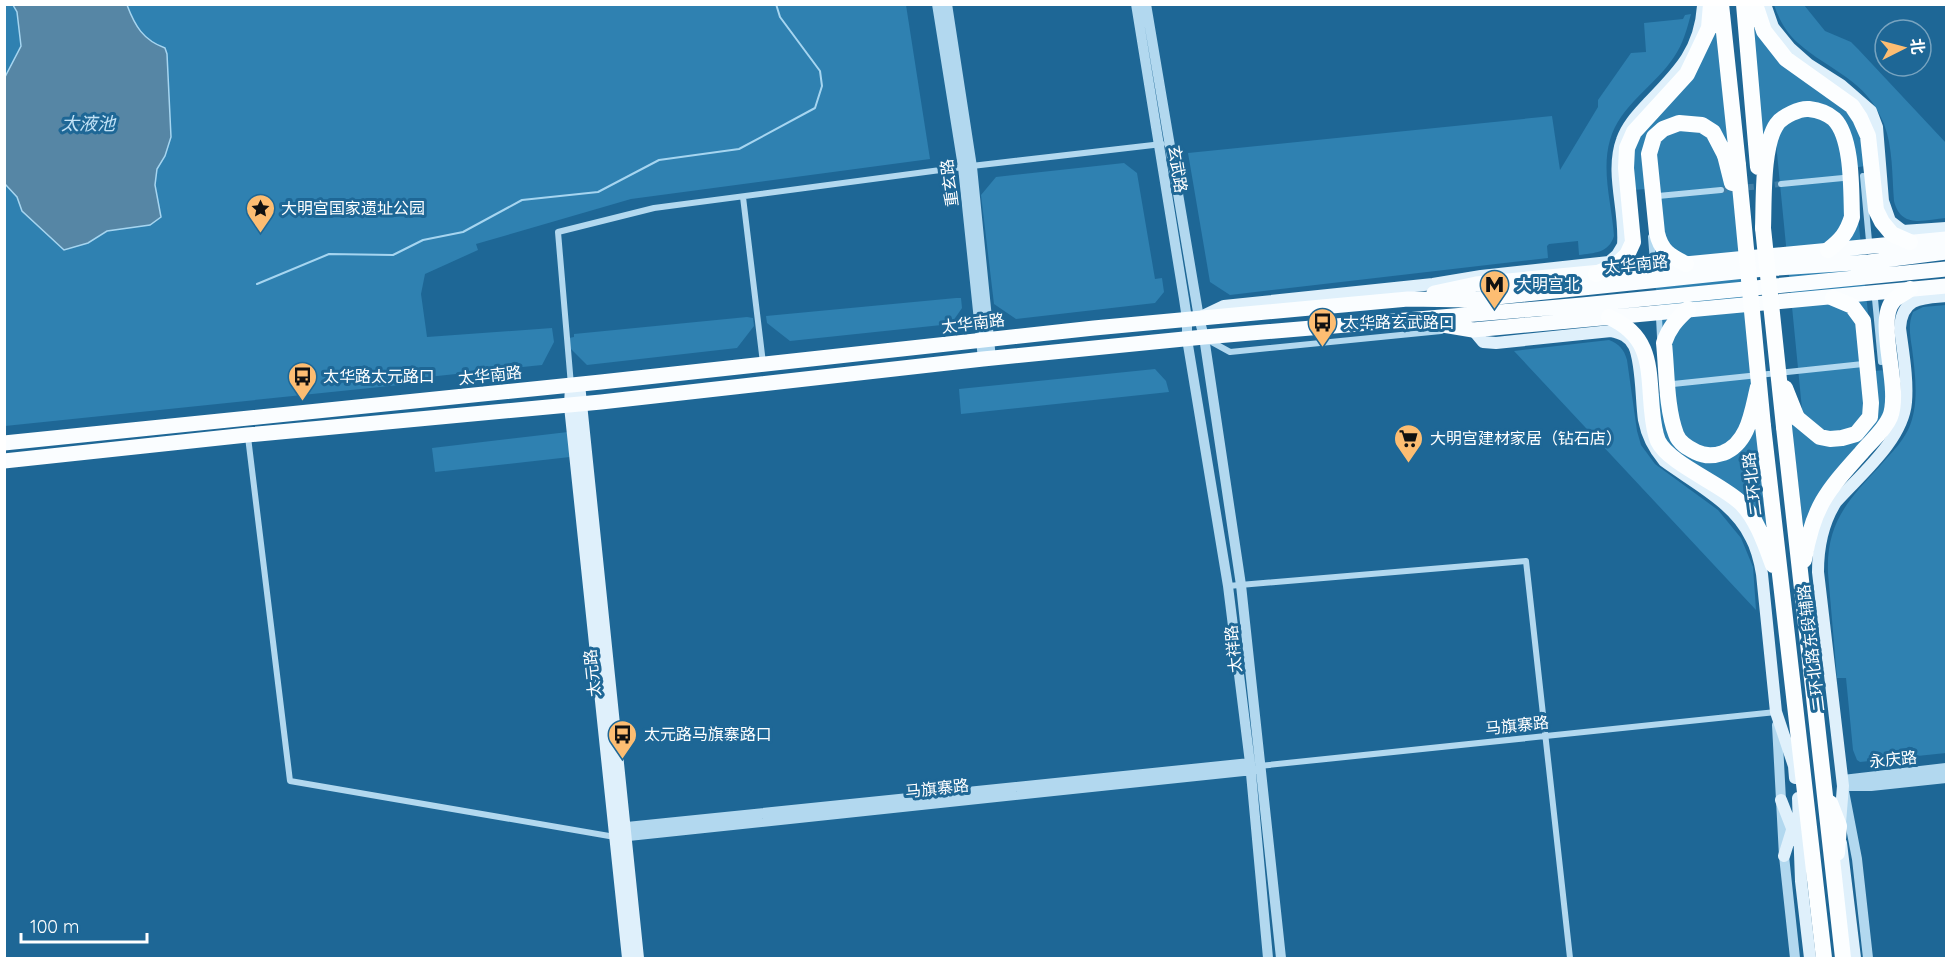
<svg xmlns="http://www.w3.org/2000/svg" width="1951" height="963" font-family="Quicksand,'Noto Sans SC',sans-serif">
  <rect width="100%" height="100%" fill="#1e6796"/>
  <path fill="#2f81b1" d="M4,5H906L930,159L631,199L476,244L478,250L425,274L421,294L427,337L552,328L554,342L542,365L409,379V384L5,426Z
    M1774,5H1804L1825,31L1851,42L1858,49L1946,143V218C1924,220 1901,229 1894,201C1892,176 1893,147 1884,124C1866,79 1831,72 1798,43C1786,33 1779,19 1774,5Z
    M1691,14C1687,29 1683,44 1674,57C1655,86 1620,105 1610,140C1601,171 1612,205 1614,236C1609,253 1594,253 1579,255L1578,241L1549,244L1547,246L1548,258L1230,295L1210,282L1188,153L1552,116L1560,170L1598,107V100L1631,53L1646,52L1644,23L1683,19L1685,15Z
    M1753,26L1846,111L1860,131L1865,166L1853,168L1874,371L1885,370L1887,412L1804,533L1791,423L1802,409L1776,143L1762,139Z
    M1717,31L1767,534L1666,442L1654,394L1666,393L1646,189L1633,190C1633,180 1631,168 1632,157C1635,124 1677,98 1695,72C1702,63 1711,35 1717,31Z
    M1124,163L1137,173L1155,279L1162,278L1164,292L1155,303L1016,319L994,304L981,195L996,177Z
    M956,298H961L962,308L951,324L790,341L767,323L766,316Z
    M1946,305V753L1860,762L1857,760L1853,750L1846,678H1837L1828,573C1826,523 1848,500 1880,466C1890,454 1901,444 1908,430C1920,405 1915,374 1912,348C1910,335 1908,324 1913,312L1923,307Z
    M747,317L753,318L754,326L737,348L587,365L570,348L569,338L574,337V334Z
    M1609,340C1619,344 1624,349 1627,360L1637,431L1641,445L1655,464L1718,510L1741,538L1753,567L1756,610L1514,351Z
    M1155,369L1166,381L1169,392L961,414L959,389Z
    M568,432L570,457L435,472L432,448Z"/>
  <path fill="#5686a5" stroke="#a6d5f0" stroke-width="1.5" d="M13,5H127C135,26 143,40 165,48L167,54L171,137L165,156L157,169L155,185L161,217L150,225L107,231L88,243L64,250L22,211L17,197L5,184V77L21,46L17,12Z"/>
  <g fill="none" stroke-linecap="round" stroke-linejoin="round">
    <path stroke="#a6d5f0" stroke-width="2" d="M257,284L329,254L393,255L423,240L463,232L522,200L598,192L659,160L739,149L815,108L822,86L820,71L780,17L776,4"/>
    <path stroke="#407ea6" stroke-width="6" stroke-dasharray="6 3" stroke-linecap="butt" d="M1721,190L1781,184"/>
    <path stroke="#b2d8ef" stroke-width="6" d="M1863,176L1869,241
      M1781,184L1843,178
      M1658,196L1721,190
      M743,197L763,363
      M1651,237L1653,262
      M1875,299L1881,362
      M1659,317L1660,337
      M1210,341L1230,352L1441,331
      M1673,384L1863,364
      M571,385L558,232L654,208L963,167L1162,144
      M248,437L290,781L615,837
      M1228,586L1526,561L1570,958
      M1259,766L1776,712"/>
    <path stroke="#b2d8ef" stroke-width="10" d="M937,4L963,167L983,359
      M947,4L972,167L991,359
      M1136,4L1184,299L1187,319V339L1228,586L1250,763L1268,958
      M1146,4L1199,318L1204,337L1241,585L1281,958
      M1777,725L1784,856L1795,958
      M1843,780L1946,768
      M617,828L1250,763
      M619,837L1253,770
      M1868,958L1857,859L1843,786H1871L1946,778"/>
    <path stroke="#dff0fb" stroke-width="12" d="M1765,4L1773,27L1790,48L1808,64L1841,85L1871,111L1877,127L1883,201L1890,221L1903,231L1946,228
      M1203,316L1224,306L1433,284L1481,276L1609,262L1617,255L1623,245C1626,211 1610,173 1622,140C1627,125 1638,114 1648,103C1678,72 1700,51 1703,6
      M1473,330L1483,342L1496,343L1611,331C1621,333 1629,336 1634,346C1642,363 1641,400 1644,420C1647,436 1654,449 1664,461C1694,483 1735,503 1751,538C1757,549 1760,562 1762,574L1776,712L1794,766L1795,778
      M579,384L638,958
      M571,385L570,406L628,958
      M1798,798L1801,881L1810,958
      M1781,800L1797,841
      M1840,823L1843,786L1818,572C1818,547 1822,524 1836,502C1860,475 1903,440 1906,402C1908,378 1903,352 1900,328C1902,297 1922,298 1946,296
      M1841,843L1855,958
      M1784,856L1793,827"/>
    <path stroke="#fafdff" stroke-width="15" d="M1434,293L1476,284L1946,239
      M1431,323L1473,330L1946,286
      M4,443L601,382L1094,328L1408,299L1469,300L1764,269L1869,262L1946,252
      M4,461L247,435L601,402L983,359L1204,337L1582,305L1946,269"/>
    <path stroke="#fcfeff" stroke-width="16" d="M1721,4L1738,165
      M1744,4L1758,167
      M1755,4L1764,31L1786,59L1852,106L1860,118L1868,136L1876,210L1882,222L1892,234L1910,242
      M1763,228C1764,201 1762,145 1777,124C1783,116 1800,108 1809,109C1818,110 1827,113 1834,119C1853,138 1851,192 1852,217C1847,233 1841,240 1828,250
      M1686,264C1670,256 1661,251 1657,233L1649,154L1654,137L1663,129L1679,123L1702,125L1713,132L1725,155
      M1596,274L1616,265L1627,255L1633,242L1626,168L1627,148L1634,132L1687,74L1709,28L1711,4
      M1688,309C1676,320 1669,328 1664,343C1667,371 1666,408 1676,434C1679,443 1688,448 1696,452C1704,456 1714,456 1723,453C1749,443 1752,411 1758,387
      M1609,317C1653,337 1648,369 1652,410C1653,421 1654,431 1658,441C1669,464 1724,485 1742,504C1757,519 1766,546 1773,565
      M1797,418L1820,437L1830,439L1842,438L1856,434L1870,417L1871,403L1863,321L1852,306L1833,298
      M1763,426L1824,958
      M1784,427L1843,958
      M1804,560C1813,507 1826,492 1861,453C1870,442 1884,431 1890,417C1902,387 1874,320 1894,300C1898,296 1905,293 1910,289
      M1830,803L1839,826L1837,853"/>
    <path stroke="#fcfeff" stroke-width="16" d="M1725,155L1732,183
      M1738,165L1763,426
      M1763,228L1784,427
      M1785,388L1797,418"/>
  </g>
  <defs>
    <symbol id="sight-pin" viewBox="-11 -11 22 30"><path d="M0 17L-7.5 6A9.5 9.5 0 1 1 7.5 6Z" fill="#fdbd72" stroke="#1e6796"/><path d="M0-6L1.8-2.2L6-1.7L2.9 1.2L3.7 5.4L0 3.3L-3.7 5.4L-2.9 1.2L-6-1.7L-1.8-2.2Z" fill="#111"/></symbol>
    <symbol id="metro-pin" viewBox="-11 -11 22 30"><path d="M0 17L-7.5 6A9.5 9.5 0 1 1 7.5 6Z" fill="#fdbd72" stroke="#1e6796"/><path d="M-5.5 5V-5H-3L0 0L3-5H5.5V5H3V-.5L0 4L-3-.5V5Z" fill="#111"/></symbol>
    <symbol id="bus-pin" viewBox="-11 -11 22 30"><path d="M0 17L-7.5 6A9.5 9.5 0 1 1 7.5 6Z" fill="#fdbd72" stroke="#1e6796"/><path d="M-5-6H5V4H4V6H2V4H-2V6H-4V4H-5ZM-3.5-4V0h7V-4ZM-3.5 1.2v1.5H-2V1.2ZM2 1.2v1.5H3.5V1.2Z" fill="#111"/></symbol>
    <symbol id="supermarket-pin" viewBox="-11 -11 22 30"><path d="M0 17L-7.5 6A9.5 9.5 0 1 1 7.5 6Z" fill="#fdbd72" stroke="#1e6796"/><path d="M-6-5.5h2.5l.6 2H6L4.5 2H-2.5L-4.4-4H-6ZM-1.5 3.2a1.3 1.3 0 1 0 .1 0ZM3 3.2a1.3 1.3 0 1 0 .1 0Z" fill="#111"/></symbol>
  </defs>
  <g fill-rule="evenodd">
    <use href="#sight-pin" x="244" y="192" width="33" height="45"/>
    <use href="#metro-pin" x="1478" y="268" width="33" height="45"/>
    <use href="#bus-pin" x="1306" y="306" width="33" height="45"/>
    <use href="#bus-pin" x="286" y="360" width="33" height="45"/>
    <use href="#supermarket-pin" x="1392" y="422" width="33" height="45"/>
    <use href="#bus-pin" x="606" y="718" width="33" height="45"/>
  </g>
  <g text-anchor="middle" stroke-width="6" stroke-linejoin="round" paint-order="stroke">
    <g font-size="16" fill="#fff" stroke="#1e6796">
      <text transform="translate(1178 169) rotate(81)" y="6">玄武路</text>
      <text transform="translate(949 183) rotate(-97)" y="6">重玄路</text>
      <text transform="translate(1636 264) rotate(-6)" y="6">太华南路</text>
      <text transform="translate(973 323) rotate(-7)" y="6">太华南路</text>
      <text transform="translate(490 375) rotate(-6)" y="6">太华南路</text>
      <text transform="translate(1752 484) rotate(-97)" y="6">二环北路</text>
      <text transform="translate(1811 648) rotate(-97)" y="6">二环北路东段辅路</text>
      <text transform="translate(1233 649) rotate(-96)" y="6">太祥路</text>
      <text transform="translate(592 673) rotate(-96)" y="6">太元路</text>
      <text transform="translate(1517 725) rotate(-6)" y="6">马旗寨路</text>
      <text transform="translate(1893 759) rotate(-6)" y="6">永庆路</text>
      <text transform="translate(937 788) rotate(-6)" y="6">马旗寨路</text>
    </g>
    <g font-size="16" fill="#fff" stroke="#1e6796" text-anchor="start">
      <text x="281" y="214">大明宫国家遗址公园</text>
      <text x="1516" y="290">大明宫北</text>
      <text x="1343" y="328">太华路玄武路口</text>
      <text x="323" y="382">太华路太元路口</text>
      <text x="1430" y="444">大明宫建材家居（钻石店）</text>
      <text x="644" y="740">太元路马旗寨路口</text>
    </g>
    <g font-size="18" font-style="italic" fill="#c2e2f6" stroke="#1e6796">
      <text x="88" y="130">太液池</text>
    </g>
  </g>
  <rect width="1951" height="963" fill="none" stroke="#ffffff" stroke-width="12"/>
  <g transform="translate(1903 48) rotate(84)"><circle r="28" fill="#1e6796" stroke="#78a4c0" stroke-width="1.5"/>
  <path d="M0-4.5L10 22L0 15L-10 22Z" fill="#fdbd72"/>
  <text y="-9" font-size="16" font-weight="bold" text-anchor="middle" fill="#ffffff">北</text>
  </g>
  <path d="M21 933v9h126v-9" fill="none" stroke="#ffffff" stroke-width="3"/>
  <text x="30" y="933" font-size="18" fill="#ffffff" stroke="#1e6796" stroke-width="4.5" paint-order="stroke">100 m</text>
</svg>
